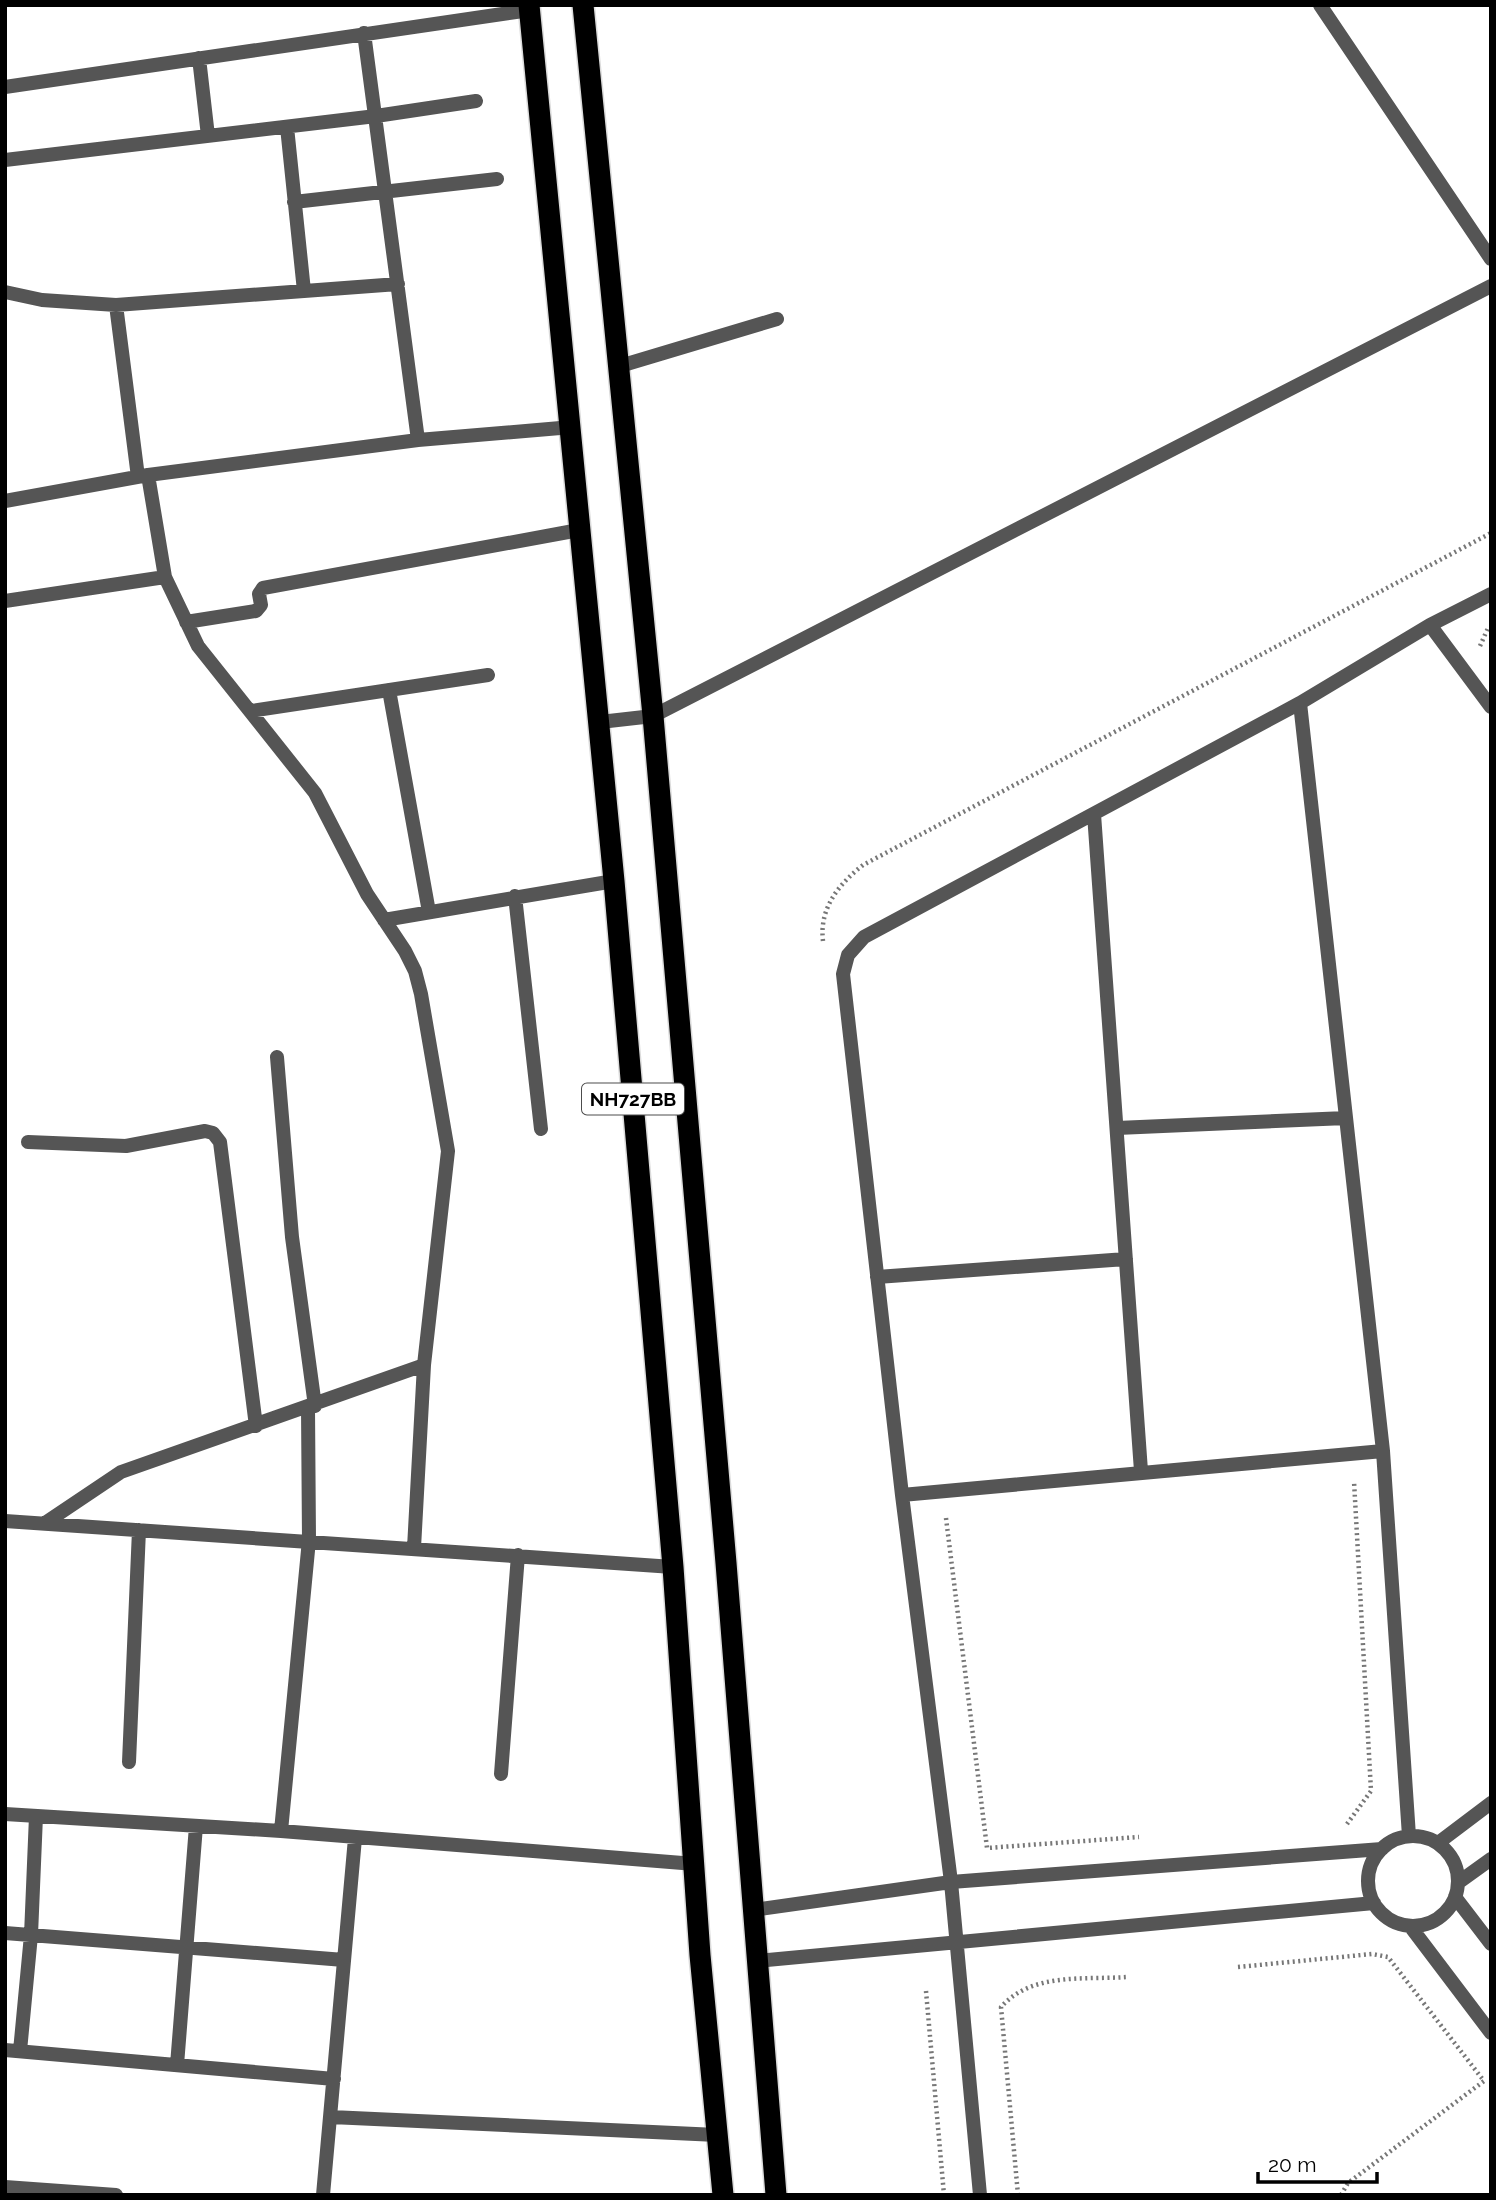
<svg xmlns="http://www.w3.org/2000/svg" width="1496" height="2200" font-family="Raleway,sans-serif">
  <rect width="100%" height="100%" fill="#fff"/>
  <g fill="none" stroke-linecap="round" stroke-linejoin="round">
    <defs>
      <path id="highway" d="M529,5L614,881L673,1567L700,1955L723,2195
        M583,5L653,716L726,1563L776,2195"/>
    </defs>
    <use href="#highway" stroke="#dbdbdb" stroke-width="24"/>
    <path stroke="#777" stroke-width="4.5" stroke-dasharray="2 3.5" stroke-linecap="butt" d="M1480,646L1488,628
      M823,941C819,908 839,884 863,865L1491,533
      M946,1518L987,1848L1139,1837
      M1347,1824L1371,1791L1354,1481
      M1238,1967L1372,1954L1388,1957L1484,2081L1348,2183L1341,2195
      M926,1991L944,2195
      M1018,2195L1001,2007C1032,1972 1084,1980 1127,1977"/>
    <path stroke="#555" stroke-width="14" d="M1430,625L1491,707
      M1300,703L1383,1451L1409,1836
      M1094,814L1141,1471
      M1117,1128L1346,1118
      M877,1277L1126,1259
      M902,1495L1383,1451
      M1368 1881a45 45 0 1 1 90 0a45 45 0 1 1-90 0Z
      M1438,1843L1491,1803
      M1459,1882L1491,1859
      M1455,1897L1491,1944
      M753,1910L951,1882L1382,1849
      M1410,1926L1491,2033
      M757,1961L1374,1903
      M980,2195L951,1882L902,1495L843,974L848,955L864,937L1300,703L1430,625L1491,594"/>
    <path stroke="#555" stroke-width="14" d="M1320,5L1491,259
      M364,33L418,440
      M199,58L208,136
      M5,87L530,10
      M287,127L304,291
      M5,160L376,116L476,101
      M294,202L497,179
      M5,292L42,300L116,305L398,284
      M116,305L138,477
      M620,366L777,319
      M148,475L165,577L198,646L315,793L367,894L405,951L415,971L421,994L448,1151L424,1365L414,1548
      M5,501L148,475L418,440L572,427
      M5,601L165,577
      M186,622L256,611L261,605L259,594L263,588L579,530
      M389,690L429,912
      M251,711L488,675
      M600,722L653,716L1491,286
      M515,896L541,1129
      M384,920L614,881
      M277,1057L292,1237L315,1406
      M28,1142L126,1146L205,1131L213,1133L220,1142L256,1426
      M5,1521L673,1567
      M45,1523L121,1472L424,1365
      M129,1762L139,1530
      M501,1774L518,1555
      M5,1814L281,1831L695,1864
      M281,1831L309,1540L308,1408
      M5,1933L344,1960
      M5,2050L334,2079
      M20,2051L31,1935L36,1816
      M177,2065L196,1826
      M331,2117L717,2135
      M5,2187L116,2195
      M323,2195L355,1838"/>
    <use href="#highway" stroke="#000" stroke-width="21"/>
  </g>
  <g text-anchor="middle" stroke-width="5" stroke-linejoin="round" paint-order="stroke">
    <rect fill="#fff" stroke="#4c4c4c" stroke-width="2" x="582" y="1083.5" width="102" height="31" rx="5"/>
    <g font-size="19" font-weight="bold" fill="#000">
      <text x="633" y="1106">NH727BB</text>
    </g>
  </g>
  <rect width="1496" height="2200" fill="none" stroke="#000000" stroke-width="14"/>
  <path d="M1258 2172v10h119v-10" fill="none" stroke="#000000" stroke-width="3.5"/>
  <text x="1268" y="2172" font-size="21" fill="#000000" stroke="#ffffff" stroke-width="5" paint-order="stroke">20 m</text>
</svg>
